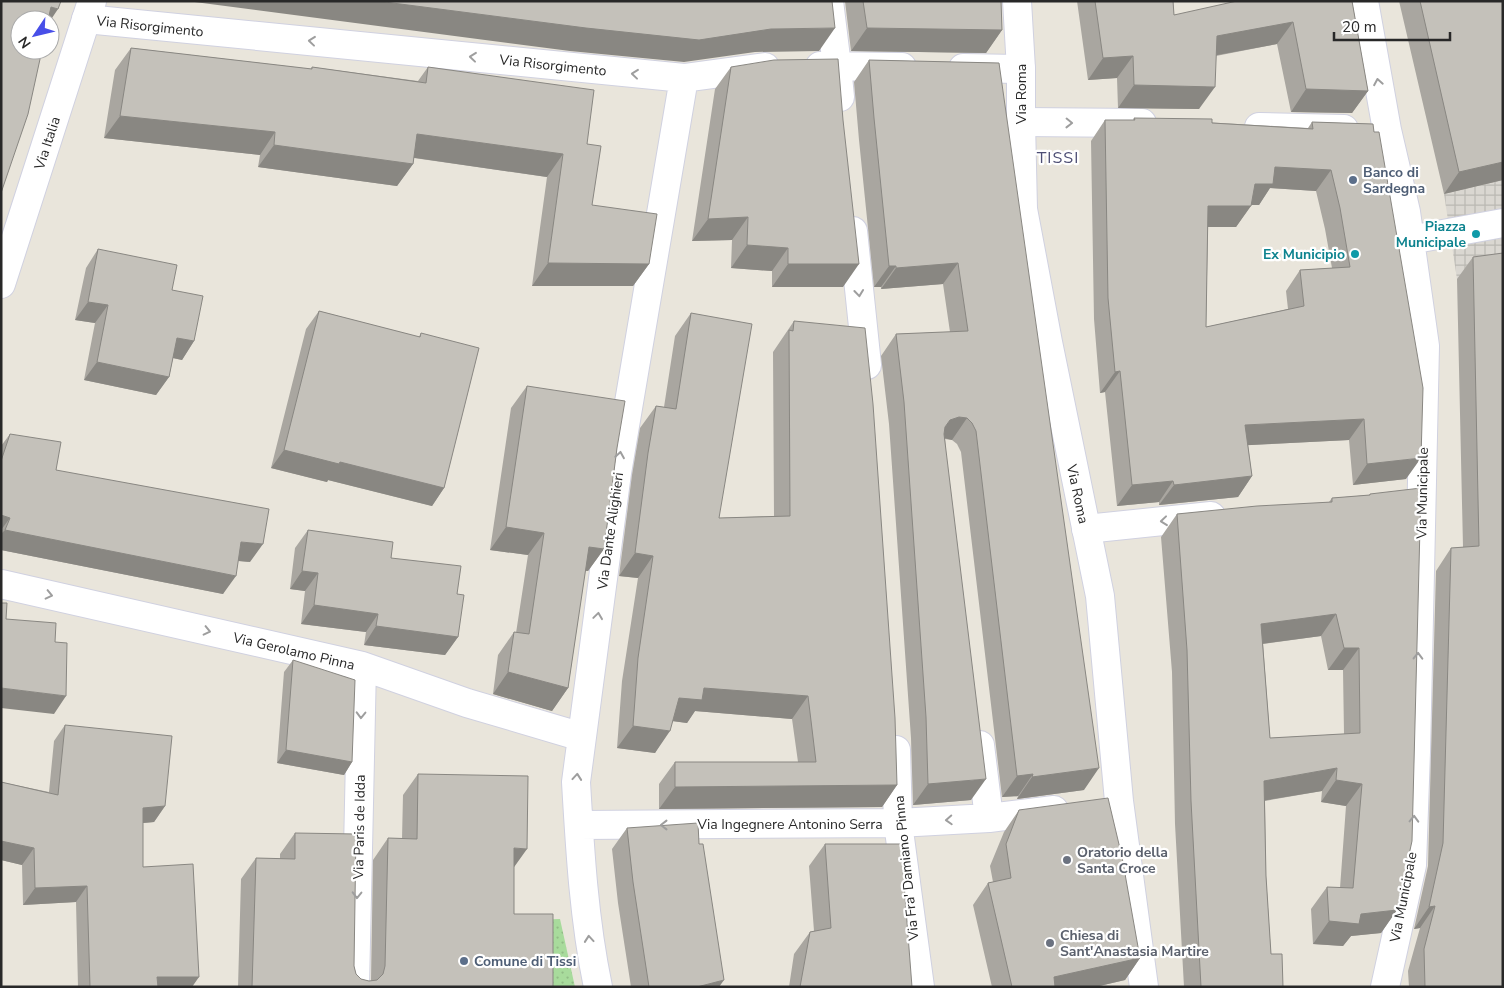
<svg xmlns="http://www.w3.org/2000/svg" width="1504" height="988" font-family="'Nunito Sans',sans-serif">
  <defs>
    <pattern id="garden-dots" width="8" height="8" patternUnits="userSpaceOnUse" patternTransform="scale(1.25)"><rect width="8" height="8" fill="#a8db9c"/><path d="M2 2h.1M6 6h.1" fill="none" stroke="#91bc86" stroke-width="1.8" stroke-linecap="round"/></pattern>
    <pattern id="plaza-grid" width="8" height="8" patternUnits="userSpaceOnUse" patternTransform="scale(1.25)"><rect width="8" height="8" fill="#dad7d1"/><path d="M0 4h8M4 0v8" fill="none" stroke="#bbb9b3"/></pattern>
  </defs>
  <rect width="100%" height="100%" fill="#e9e5db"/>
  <path fill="url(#garden-dots)" d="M560,919L575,987H538L524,920Z"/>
  <path fill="url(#plaza-grid)" d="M1503,180V275L1457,279L1444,194Z"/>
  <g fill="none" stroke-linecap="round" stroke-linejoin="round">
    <defs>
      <path id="street" d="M829,1L837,66L840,97
        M1364,1L1387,130L1406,212L1425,346L1416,752L1412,865L1385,987
        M86,19L684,78L765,67
        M820,66L902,67
        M963,68L1021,69
        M1021,122L1142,123
        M1259,127L1344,129
        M853,231L867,365
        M1410,240L1503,223
        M1086,529L1211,516
        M1,584L362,666L467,703L582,737
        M980,745L989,818
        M896,750L898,823L920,987
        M579,825L898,823L989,818L1054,810
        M355,987L362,666
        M598,987C584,920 580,851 576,782L617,473L684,78"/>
      <path id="secondary" d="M1017,1L1021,69V122L1023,209L1048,342L1100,596L1119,801L1144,987
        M1,284L92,1"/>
    </defs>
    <use href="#street" stroke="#d0d1e0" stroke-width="30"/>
    <use href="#secondary" stroke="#d0d1e0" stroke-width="30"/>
    <use href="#street" stroke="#fff" stroke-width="28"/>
    <use href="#secondary" stroke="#fff" stroke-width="28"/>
  </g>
  <path fill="#a9a6a0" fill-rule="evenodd" d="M845,1H1001L1002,30L986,53L851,51Z
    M1077,1H1173L1174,15L1352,1L1368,91L1352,113L1291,112L1277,44L1216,56L1199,109L1118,108L1117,78L1088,80Z
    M1399,1H1503V180L1444,194Z
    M131,48L311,69L312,67L418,81L428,67L587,144L592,205L649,264L633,286H532L547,177L414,158L413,164L397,186L258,167L260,155L104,138L115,70Z
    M869,60L999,63L1084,790L1017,799L1018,796L1002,797L961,452L957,444L952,440L945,439L971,800L913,805L911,738L889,424L881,356L896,334L950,332L943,284L881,289V287H874L859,140L854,82Z
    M731,67L843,120V287H772V271L731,268L732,240L692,241L715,89Z
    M1134,118L1308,128L1312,122L1373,124L1406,479L1353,485L1349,440L1248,445L1252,476L1238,497L1159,505V502L1117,506L1105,392L1100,393L1094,319L1091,141L1105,120H1133ZM1270,188L1316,191L1325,229L1332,268L1300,270L1286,291L1288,309L1206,327L1208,227H1236L1251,205H1259Z
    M98,249L172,290L194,341L182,360L173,358L169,377L156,395L84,380L95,323L75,320L86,268Z
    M1473,257L1503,987H1409L1408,971L1420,928L1414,929L1428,866L1436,571L1451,548L1463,547L1457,279Z
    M319,311L419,337L421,333L444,488L432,506L328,480L327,482L271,468L306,329Z
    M691,313L719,518L774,516L773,352L794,321L897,785L882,807L659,809V784L675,762H798L792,719L695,711L687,723L673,721L655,753L617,748L622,681L638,578L619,576L632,475L640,428L656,406L664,407L675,336Z
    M527,386L617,448L604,549L588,571H585L568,688L552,711L493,694L498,655L514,632L516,633L528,555L490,550L511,408Z
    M10,434L56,470L250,562L238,561L223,594L1,550V446Z
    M1370,494L1397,910L1381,933L1351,936L1343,946L1313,944L1311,909L1327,887L1340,888L1346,806L1321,802L1322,791L1265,801L1266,876L1271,954L1283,987H1184L1175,824L1172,672L1161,537L1177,514L1329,502L1332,498L1369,495ZM1321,636L1328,670H1343L1344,734L1270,738L1263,644Z
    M308,530L391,558L458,637L445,655L364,645L366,632L301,624L305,591L290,589L295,548Z
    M293,660L352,762L344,775L277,763L284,672Z
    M65,725L165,806L154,822L143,823V867L192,987H78L76,902L23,905L22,865L1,860V782L49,792L54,741Z
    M418,774L514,866V914L553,987H238L241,879L256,858L280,859V854L295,833L354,966L356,974L361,979L369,981H371L373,860L388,838L402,839L403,795Z
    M1019,810L1140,958L1125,980L1095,987H992L973,905L988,883L993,882L990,866L1004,832Z
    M627,828L699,844L719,987H631L618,903L612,849Z
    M825,844L912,987H789L794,954L810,932L814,931L809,866Z"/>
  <path fill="#898782" d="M187,1H377L771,29L835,28L819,51L755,52L684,62L570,51Z
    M51,7L58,9L50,21V20H41Z
    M1293,22L1277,44L1201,58L1217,36Z
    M867,28L1002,30L986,53L851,51Z
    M1133,56L1117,78L1088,80L1103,58Z
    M1134,85L1215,87L1199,109L1118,108Z
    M1306,89L1368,91L1352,113L1291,112Z
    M120,116L275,132L260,155L104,138Z
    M417,134L563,154L547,177L402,156Z
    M274,145L413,164L397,186L258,167Z
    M1503,162V180L1444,194L1459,172Z
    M1275,167L1331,170L1316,191L1270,188L1259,205H1241L1255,184Z
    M1208,206H1251L1236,227H1194Z
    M748,217L732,240L692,241L708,219Z
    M747,245L788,248L772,271L731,268Z
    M548,263L649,264L633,286H532Z
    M958,263L943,284L881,289L896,268Z
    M788,264H859L843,287H772Z
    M889,266H896L881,287H874Z
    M88,302L108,305L95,323L75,320Z
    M177,338L194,341L182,360L164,356Z
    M97,362L169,377L156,395L84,380Z
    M1120,371L1105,392L1100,393L1115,372Z
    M959,417L967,418L952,440L944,438L935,442L950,420Z
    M1364,419L1349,440L1231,446L1245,425Z
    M284,450L340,462L444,488L432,506L328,480L327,482L271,468Z
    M1421,458L1406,479L1353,485L1367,464Z
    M1252,476L1238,497L1159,505L1174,485Z
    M1173,481L1159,502L1117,506L1132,485Z
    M1,515L10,518L1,530Z
    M506,527L544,533L528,555L490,550Z
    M5,530L236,576L223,594L1,550V534Z
    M241,542L263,544L250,562L229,560Z
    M589,547L604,549L588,571L573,569Z
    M635,553L653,556L638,578L619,576Z
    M302,571L318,573L305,591L290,589Z
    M314,605L378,614L366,632L301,624Z
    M1336,614L1321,636L1246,646L1261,624Z
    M376,626L458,637L445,655L364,645Z
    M1344,648H1359L1343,670H1328Z
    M508,672L568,688L552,711L493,694Z
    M1,688L66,696L54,714L1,708Z
    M704,688L808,696L792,719L695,711L687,723L664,720L679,698Z
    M633,726L670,731L655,753L617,748Z
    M286,750L352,762L344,775L277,763Z
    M1099,768L1084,790L1017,799L1032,777Z
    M1337,768L1322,791L1249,803L1264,781Z
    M1033,774L1018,796L1002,797L1017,776Z
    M986,779L971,800L913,805L928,784Z
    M1336,780L1362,784L1346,806L1321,802Z
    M897,785L882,807L659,809L675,787Z
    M165,806L154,822L132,824L143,808Z
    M1,841L34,848L22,865L1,860Z
    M514,848L527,849L512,870Z
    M87,886L76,902L23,905L35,888Z
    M1435,906L1420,928L1414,929L1429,907Z
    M1397,910L1381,933L1351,936L1343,946L1313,944L1329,921L1361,914Z
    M1140,958L1125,980L1095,987H1047L1054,977Z
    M157,977H199L192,987H151Z
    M724,980L719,987H697Z"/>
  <path fill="#c4c1ba" stroke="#898782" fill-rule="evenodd" d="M1,1H61L58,9L51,7L48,20H20V50H42L28,114L1,193Z
    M377,1H832L835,28L771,29L699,40L586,28Z
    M863,1H1001L1002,30L867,28Z
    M1095,1H1173L1174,15L1237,1H1352L1368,91L1306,89L1293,22L1217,36L1215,87L1134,85L1133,56L1103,58Z
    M1420,1H1503V162L1459,172Z
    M131,48L312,69V67L426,83L428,67L594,90L587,144L601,146L592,205L657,214L649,264L548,263L563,154L417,134L413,164L274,145L275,132L120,116Z
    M838,59L843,120L859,264H788V248L747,245L748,217L708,219L731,67L774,60Z
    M869,60L999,63L1099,768L1032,777L1033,774L1017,776L976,431L972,423L967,418L959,417L950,420L945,427L944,434L986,779L928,784L926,717L904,402L896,334L968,331L958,263L896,268V266H889L874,118Z
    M1134,118L1212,119V123L1313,129L1312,122L1373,124L1374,132H1379L1423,388L1421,458L1367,464L1364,419L1245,425L1252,476L1174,485L1173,481L1132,485L1120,371L1115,372L1108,298L1105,120H1135ZM1275,167L1331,170L1340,208L1350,267L1300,270L1304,306L1206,327L1208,206H1251L1255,184H1273Z
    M98,249L177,265L172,290L203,296L194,341L177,338L169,377L97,362L108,305L88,302Z
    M1503,253V987H1425L1424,949L1435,906L1429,907L1443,843L1451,548L1479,546L1473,257Z
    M319,311L420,337L421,333L479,348L444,488L340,462L339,464L284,450Z
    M691,313L752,324L719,518L790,516L789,330L793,331L794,321L865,328L873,404L895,718L897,785L675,787V762H816L808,696L704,688L702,700L679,698L670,731L633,726L638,658L653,556L635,553L648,453L656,406L676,409Z
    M527,386L625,401L617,448L604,549L589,547L568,688L508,672L514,632L529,634L544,533L506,527Z
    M10,434L61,442L56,470L269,509L263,544L241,542L236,576L5,530L10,518L1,515V461Z
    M1421,488L1412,841L1397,910L1361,914L1359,924L1329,921L1327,887L1353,888L1362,784L1336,780L1337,768L1264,781L1266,876L1271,954H1282L1283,987H1201L1191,801L1187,650L1177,514L1257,506L1332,502V498L1370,495V494ZM1336,614L1344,648H1359L1360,733L1270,738L1261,624Z
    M308,530L393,542L391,558L461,566L457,594L464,595L458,637L376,626L378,614L314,605L318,573L302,571Z
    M1,603H7L6,619L56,623L55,642L67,643L66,696L1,688Z
    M293,660L355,680L352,762L286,750Z
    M65,725L172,736L165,806L143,808V867L193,864L199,977H157L158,987H90L87,886L35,888L34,848L1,841V782L58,795Z
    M418,774L528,776L527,849L514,848V914H553V987H252L256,858L295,859V833L356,834L354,966L356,974L361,979L369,981L377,980L383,974L385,966L388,838L417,839Z
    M1108,798L1122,857L1140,958L1054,977L1055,987H1012L988,883L1011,878L1006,844L1019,810Z
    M698,823L699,844H703L724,980L697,987H649L633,882L627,828Z
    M825,844H901L912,987H800L810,932L831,928Z"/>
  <defs><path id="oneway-chevron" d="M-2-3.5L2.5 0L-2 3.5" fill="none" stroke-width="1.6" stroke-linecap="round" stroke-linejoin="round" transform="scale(1.25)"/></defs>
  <g stroke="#9e9e9e">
    <use href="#oneway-chevron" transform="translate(312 41) rotate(-174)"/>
    <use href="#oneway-chevron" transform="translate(473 57) rotate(-174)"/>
    <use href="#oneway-chevron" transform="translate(635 74) rotate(-174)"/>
    <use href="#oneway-chevron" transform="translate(1378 82) rotate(-100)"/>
    <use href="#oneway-chevron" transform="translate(1069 123) rotate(1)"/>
    <use href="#oneway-chevron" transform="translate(859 293) rotate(84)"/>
    <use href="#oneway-chevron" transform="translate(620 455) rotate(-81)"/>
    <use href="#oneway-chevron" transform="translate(1164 521) rotate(174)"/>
    <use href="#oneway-chevron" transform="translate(49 595) rotate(13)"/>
    <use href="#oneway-chevron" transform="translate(598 616) rotate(-82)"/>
    <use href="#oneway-chevron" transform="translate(207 631) rotate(13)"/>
    <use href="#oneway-chevron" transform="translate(1418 656) rotate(-89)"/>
    <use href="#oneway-chevron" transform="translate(361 715) rotate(91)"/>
    <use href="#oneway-chevron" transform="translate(577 777) rotate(-85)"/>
    <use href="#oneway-chevron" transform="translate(1414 819) rotate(-88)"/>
    <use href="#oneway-chevron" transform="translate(949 820) rotate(177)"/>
    <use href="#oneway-chevron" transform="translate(664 825) rotate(180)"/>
    <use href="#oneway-chevron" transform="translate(357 895) rotate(91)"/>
    <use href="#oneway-chevron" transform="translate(589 939) rotate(-95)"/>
  </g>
  <g fill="#5c6f8a" stroke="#fff" stroke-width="2">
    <circle cx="1353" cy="180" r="5"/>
    <circle cx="464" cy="961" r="5"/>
  </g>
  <g fill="#0f9aa8" stroke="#fff" stroke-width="2">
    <circle cx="1476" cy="234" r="5"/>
    <circle cx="1355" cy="254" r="5"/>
  </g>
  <g fill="#6b7280" stroke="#fff" stroke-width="2">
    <circle cx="1067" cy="860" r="5"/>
    <circle cx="1050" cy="943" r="5"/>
  </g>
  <g text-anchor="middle" stroke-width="4.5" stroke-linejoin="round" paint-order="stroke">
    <g font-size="14" fill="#282828" stroke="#fff">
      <text transform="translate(150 26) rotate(6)" y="5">Via Risorgimento</text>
      <text transform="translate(553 65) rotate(6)" y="5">Via Risorgimento</text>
      <text transform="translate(1021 94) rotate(-90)" y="5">Via Roma</text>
      <text transform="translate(47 143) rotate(-72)" y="5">Via Italia</text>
      <text transform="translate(1422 493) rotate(-89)" y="5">Via Municipale</text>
      <text transform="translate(1078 494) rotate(78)" y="5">Via Roma</text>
      <text transform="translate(610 531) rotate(-82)" y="5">Via Dante Alighieri</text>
      <text transform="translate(294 651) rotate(13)" y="5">Via Gerolamo Pinna</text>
      <text x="790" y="829">Via Ingegnere Antonino Serra</text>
      <text transform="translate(359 827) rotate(-89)" y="5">Via Paris de Idda</text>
      <text transform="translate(906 868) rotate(-96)" y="5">Via Fra' Damiano Pinna</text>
      <text transform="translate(1403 897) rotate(-79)" y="5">Via Municipale</text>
    </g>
    <g font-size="14" font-weight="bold" fill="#4e5e75" stroke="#fff" text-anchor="start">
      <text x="1363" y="177">Banco di<tspan x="1363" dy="16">Sardegna</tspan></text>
      <text x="474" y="966">Comune di Tissi</text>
    </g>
    <g font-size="14" font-weight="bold" fill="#0d838f" stroke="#fff" text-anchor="end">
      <text x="1466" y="231">Piazza<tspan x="1466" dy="16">Municipale</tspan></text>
      <text x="1345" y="259">Ex Municipio</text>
    </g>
    <g font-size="14" font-weight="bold" fill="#5b616d" stroke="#fff" text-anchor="start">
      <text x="1077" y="857">Oratorio della<tspan x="1077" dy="16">Santa Croce</tspan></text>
      <text x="1060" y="940">Chiesa di<tspan x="1060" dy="16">Sant'Anastasia Martire</tspan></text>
    </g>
    <g font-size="16" letter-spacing="1" fill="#4d4e74" stroke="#fff">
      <text x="1058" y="163">TISSI</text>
    </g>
  </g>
  <rect width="1504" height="988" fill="none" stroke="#282828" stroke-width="5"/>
  <g transform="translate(35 35) rotate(235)"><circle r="24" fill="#ffffff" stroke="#a9a9a9"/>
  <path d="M0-4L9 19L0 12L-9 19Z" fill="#484fe8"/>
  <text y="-8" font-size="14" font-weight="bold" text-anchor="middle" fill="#282828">N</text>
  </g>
  <path d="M1334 32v8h116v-8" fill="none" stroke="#282828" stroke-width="2.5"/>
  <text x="1342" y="32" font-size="15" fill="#282828" stroke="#ffffff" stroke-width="4" paint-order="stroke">20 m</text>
</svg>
